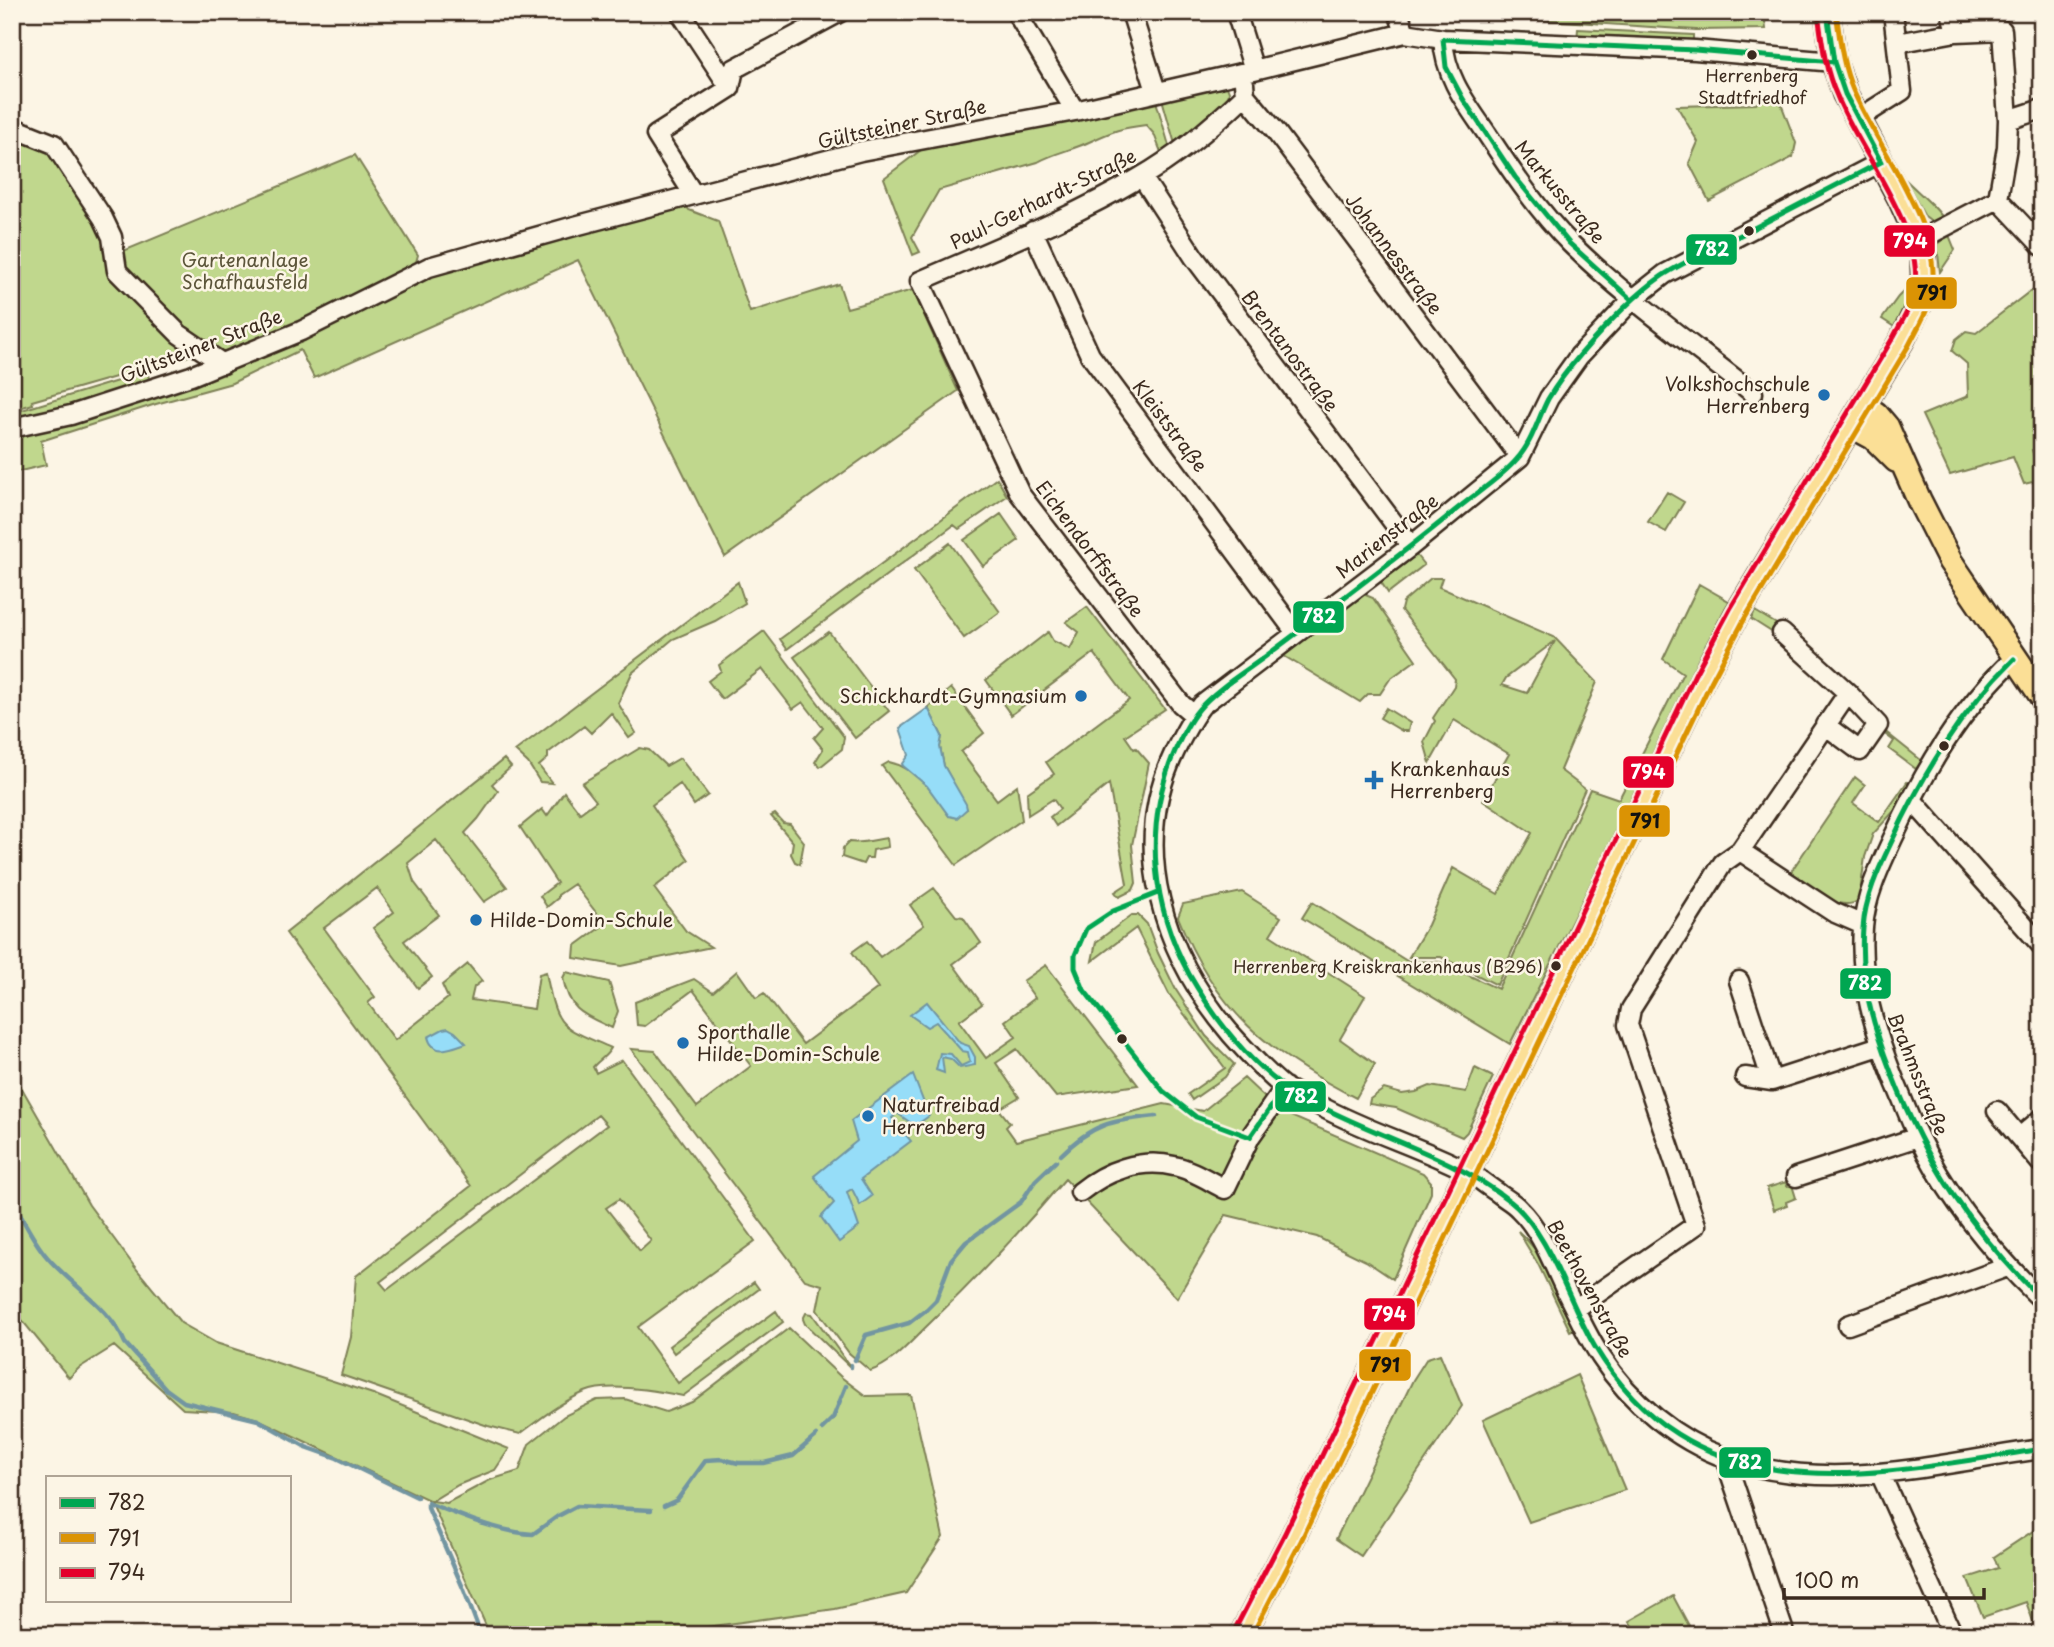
<svg xmlns="http://www.w3.org/2000/svg" width="2054" height="1647" font-family="'Playpen Sans',sans-serif">
  <rect width="100%" height="100%" fill="#fcf5e5"/>
  <filter id="ink" filterUnits="userSpaceOnUse"><feTurbulence type="fractalNoise" baseFrequency=".0143" numOctaves="2"/><feDisplacementMap in="SourceGraphic" scale="14" xChannelSelector="R" yChannelSelector="G"/><feConvolveMatrix kernelMatrix="1 2 1 2 8 2 1 2 1" color-interpolation-filters="sRGB"/></filter>
  <g filter="url(#ink)">
    <path fill="#c0d78d" stroke="#7e8056" stroke-width="2" fill-rule="evenodd" d="M1484,12H1764L1766,29L1696,30L1485,16Z
      M1578,29L1693,35V46L1577,40Z
      M1220,86L1227,87L1229,92L1227,105L1175,144L1162,99Z
      M1760,100L1780,101L1796,143L1793,157L1709,201L1689,163L1698,142L1677,106L1756,104Z
      M1156,101L1170,149L1162,155L1154,134L1146,125C1120,128 1113,131 1089,142C1072,150 1054,153 1038,162L939,190L912,237L920,252L913,255L884,178L921,150Z
      M12,135L50,147L107,235L106,269L189,356L32,401L33,404L12,410Z
      M355,155L418,255L416,262L564,223L676,190L689,210L718,221L750,312L839,284L847,308L913,290L958,391L725,557L578,260L314,378L300,350L232,383L156,404L41,441L46,465L12,473V413L147,372L151,384L202,362L109,268L121,252Z
      M1905,179C1915,190 1941,210 1945,222L1934,224L1925,217Z
      M1949,235L1955,250L1940,272L1937,244Z
      M2042,287V315L2032,319L2042,340V446L2032,450L2041,480L2024,484L2013,457L1950,475L1922,415L1968,396L1967,364L1952,351L1956,339L1966,331L1976,333L2029,292Z
      M1907,288L1905,307L1896,328L1882,319L1898,297Z
      M997,478L1007,496L959,529L954,525L787,649L780,639Z
      M1667,492L1684,502L1666,532L1648,522Z
      M1001,514L1019,540L983,566L964,540Z
      M950,543L1000,612L964,638L914,570Z
      M1416,555L1424,565L1388,593L1381,582Z
      M1431,578H1442L1439,587L1554,637L1597,682L1560,770L1585,789L1497,985L1441,957H1409L1428,925L1453,868L1498,894L1532,833L1483,800L1509,754L1454,720L1430,763L1424,742L1435,721L1433,718L1454,686L1455,679L1401,610L1403,602ZM1555,641L1527,693L1502,685L1506,678Z
      M738,582L745,603L715,621L673,639L632,673L618,703L636,733L629,738L611,713L591,733L584,726L548,753V758L539,766L552,783L540,782L528,763L515,751Z
      M1699,584L1732,603L1510,1044L1302,918L1312,902L1407,961L1440,962L1498,989L1590,789L1619,799L1683,673L1663,659Z
      M1363,594L1373,598L1416,660L1390,679L1380,694H1368L1360,702L1284,656Z
      M1087,607L1165,709L1125,736L1134,749L1136,748L1149,763L1132,845L1136,883L1133,890L1119,897L1115,892L1127,884L1109,784L1056,826L1050,817L1060,809L1053,799L1028,815L1027,793L1054,774L1046,762L1129,700L1094,653L1011,715L986,680L1048,632L1053,641L1070,649L1079,632L1066,622Z
      M1755,611L1783,628L1778,636L1751,619Z
      M764,631L844,737L842,749L820,767L815,762L823,749L814,738L823,728L803,702L793,709L762,669L722,699L708,681L721,671L719,665Z
      M829,632L889,711L855,738L794,657Z
      M951,688L984,733L961,752L997,800L1017,785L1022,820L956,865L882,766L889,762C917,768 934,793 949,816L967,809L944,766L940,747L942,736L928,708Z
      M1386,708L1410,723L1408,731H1402L1380,718Z
      M1887,733L1922,761L1916,769L1889,749L1894,741L1886,735Z
      M640,748L649,750L666,766L680,758L708,795L694,805L680,784L652,805L689,860L654,888L686,931L711,947L621,966L574,958L575,946L605,924L574,884L558,895V898L547,907L540,896L557,883L520,827L542,809L547,816L564,792L580,813L596,801L582,783Z
      M504,759L511,767L492,784L498,791L478,819L465,833L507,887L484,902L436,840L408,863L414,882L439,915L404,941L432,977L418,988L373,928L394,912L377,888L324,928L375,997L368,1003L395,1040L448,998L442,985L468,964L482,981L474,987L471,1000L534,1009L539,974L546,972C557,1030 559,1025 611,1048C607,1056 599,1060 593,1067L596,1073L622,1060L755,1241L638,1327L678,1383L776,1311L783,1322L683,1396C658,1391 609,1382 585,1392C561,1402 541,1418 520,1434L488,1426L341,1375L351,1337L356,1276L471,1186L286,933ZM598,1115L607,1125L387,1290L380,1282ZM619,1199L651,1241L640,1251L606,1208Z
      M1855,777L1865,785L1853,803L1879,822L1907,782L1909,783L1895,810L1873,834L1865,857L1859,900C1838,915 1808,885 1790,873Z
      M775,814L783,823L790,824L804,842L800,864L795,862L791,854L793,842L771,816Z
      M887,838L888,847L873,850L872,858H866L863,864L842,857L843,848L849,842C863,844 873,840 887,838Z
      M934,888L956,916L963,917L981,943L953,964L982,1004L959,1021L986,1058L1016,1037L1005,1021L1035,998L1023,981L1046,965L1138,1085L1056,1097L1017,1049L996,1063L1019,1097L999,1109L1010,1123L1006,1127L1016,1141L1164,1104L1203,1111L1244,1078L1279,1111L1423,1173L1431,1182V1193L1393,1279L1366,1261L1317,1237L1226,1215L1177,1298L1065,1179C1022,1230 977,1278 929,1324C912,1340 893,1364 870,1371L849,1353L817,1310L822,1285L805,1280L631,1049L655,1051L697,1107L751,1066L693,990L645,1026L637,1025L635,1002L694,979L713,992L737,971L756,998L764,993L803,1044L878,988L852,952L867,941L880,957L924,925L910,905Z
      M1242,892L1281,917L1270,935L1365,996L1340,1039L1375,1064L1356,1098C1268,1053 1215,1010 1178,917L1183,904Z
      M1132,915H1138L1147,924L1158,953L1176,990L1206,1036L1234,1064L1225,1077L1192,1100L1188,1094L1225,1068L1169,994L1136,928L1092,961L1096,942Z
      M566,972L609,982L618,1011L612,1028C584,1015 569,1011 563,978Z
      M1475,1068L1493,1077L1467,1132L1462,1137L1396,1108L1369,1104L1370,1099L1384,1089L1402,1094L1416,1092L1430,1086L1466,1092Z
      M12,1071L89,1205L134,1266L181,1323L216,1343L373,1394L509,1449L495,1470L458,1485L432,1501L447,1503L490,1480L519,1471L529,1444L564,1416L597,1400L625,1399L666,1412L692,1402L789,1328L841,1377L866,1396L911,1395L943,1537L906,1593L835,1609L650,1635H490L431,1501L258,1419L234,1412L183,1409L114,1346L79,1368L69,1378L12,1308Z
      M1786,1182L1787,1186L1792,1185L1796,1198L1786,1202L1787,1205L1774,1210L1767,1188Z
      M1518,1231C1547,1257 1560,1293 1577,1328L1570,1331L1539,1266Z
      M754,1282L759,1289L674,1353L669,1346Z
      M806,1313L812,1314L852,1369L805,1324L803,1319Z
      M1440,1354L1462,1406L1361,1556L1336,1539L1413,1380L1427,1358Z
      M1577,1375L1625,1490L1529,1522L1483,1420Z
      M2042,1525V1635H2038L2026,1602L1983,1617L1967,1578L1998,1568L1994,1557Z
      M1673,1596L1694,1635H1638L1629,1621Z"/>
    <path fill="#96ddf8" stroke="#7295a1" stroke-width="2" d="M928,708L942,736L940,747L944,766L966,804L967,809L957,818L949,816L927,786L902,765L909,755L900,728Z
      M927,1002L960,1043L969,1046L975,1057V1065L960,1068L951,1059L942,1057L944,1073L936,1070L940,1053L951,1054L961,1066L970,1062L968,1052L962,1051L936,1022L927,1027L910,1015Z
      M448,1028L455,1032L466,1043C452,1048 433,1057 428,1037L443,1029Z
      M913,1075L929,1116L915,1126L897,1113L892,1118L911,1141L861,1179L872,1196L860,1205L852,1189L847,1192L859,1227L839,1242L821,1217L834,1203L814,1176L857,1141L851,1121Z"/>
    <g fill="none" stroke-linecap="round" stroke-linejoin="round">
      <path stroke="#7295a1" stroke-width="4.5" d="M1061,1155C1094,1122 1112,1121 1156,1116
        M12,1200C23,1219 33,1241 47,1257C72,1286 110,1307 125,1343L166,1389L184,1402L258,1420L306,1447L337,1458L417,1497
        M855,1360L866,1335L909,1323L926,1310L936,1300L951,1260L966,1242L1021,1202L1035,1181L1056,1161
        M851,1367V1365
        M822,1429L833,1418L846,1386
        M428,1503C462,1516 497,1532 533,1534L558,1516L577,1506L651,1510
        M428,1503V1508L464,1590L481,1635
        M664,1506L677,1500L706,1460L722,1459L738,1463H764L793,1456L816,1436"/>
      <defs>
        <path id="minor" d="M680,12L730,88
          M1016,12L1075,111
          M1131,12L1156,91
          M1236,12L1254,70
          M1398,12L1405,33
          M1951,12L1956,32
          M1443,39C1445,77 1466,103 1487,134C1512,172 1539,212 1571,244C1627,299 1692,344 1753,393
          M1897,43L1956,32L2002,30L2008,120L2007,147L1998,199
          M1244,83L1245,95L1276,132L1520,457
          M1858,119L1902,91L1893,12
          M2008,120L2042,109
          M12,130H19L54,144L103,218L112,237L117,271L179,334L223,364
          M1881,162L1665,274L1632,300L1579,356L1549,398L1520,457L1411,546L1202,705C1191,719 1183,735 1175,751C1128,849 1164,955 1231,1034C1247,1052 1265,1072 1284,1087C1295,1094 1309,1100 1320,1106C1366,1131 1417,1146 1463,1169C1475,1175 1486,1185 1497,1192C1504,1198 1513,1202 1519,1209C1541,1230 1553,1264 1566,1291C1577,1313 1587,1336 1601,1357C1630,1402 1676,1440 1726,1458C1828,1495 1938,1463 2042,1449
          M1142,177L1194,257L1411,546
          M694,195L656,135L730,88L734,69L840,12
          M1998,199L2042,246
          M1033,231L1090,355L1296,633
          M1919,240L1998,199
          M12,428L71,415L191,376L301,331L429,267L571,227L861,151L1075,111L1254,70L1405,33L1443,39L1695,50L1834,62
          M2014,659C1960,709 1924,771 1893,838C1880,866 1865,897 1863,928C1859,982 1875,1032 1895,1082C1903,1100 1909,1118 1918,1136C1947,1197 1993,1253 2042,1300
          M1194,715L1181,704L1020,494L920,281C993,249 1070,219 1139,178C1176,157 1215,124 1245,95
          M1825,725L1860,751L1878,725L1848,693
          M1911,799L2042,946
          M1740,851L1833,912L1863,925
          M1739,981L1772,1081L1880,1046
          M1745,1077L1772,1081
          M1997,1111L2040,1162
          M2020,1137L2042,1118
          M1796,1177L1918,1137
          M1080,1192C1106,1171 1140,1158 1174,1166C1191,1169 1209,1181 1225,1189L1250,1137L1285,1087
          M1575,1309L1696,1225L1628,1025L1631,1009L1723,863L1740,851L1848,693L1782,633
          M1848,1325L2007,1267
          M1725,1458L1783,1629
          M1880,1473L1953,1635"/>
        <path id="major" d="M1864,406L1876,414L1887,427L1919,500L1950,561L2042,697
          M1852,426L1874,438L1896,460
          M1242,1635L1292,1539L1703,678L1737,614L1902,340L1919,305L1924,288L1923,257L1919,240L1900,198L1845,94L1834,62L1827,12"/>
      </defs>
      <use href="#minor" stroke="#3b2a1e" stroke-width="23"/>
      <use href="#major" stroke="#3b2a1e" stroke-width="28"/>
      <use href="#minor" stroke="#fcf5e5" stroke-width="18"/>
      <use href="#major" stroke="#fbdf96" stroke-width="23"/>
      <defs>
        <path id="bus-1" d="M1827,12L1834,62L1845,94L1881,162C1831,188 1781,214 1731,240C1709,251 1683,262 1662,276C1632,297 1605,326 1581,354C1569,368 1557,384 1548,399C1538,418 1532,443 1517,459C1501,478 1476,493 1457,509C1396,559 1333,606 1270,653C1248,670 1217,688 1199,709C1188,722 1179,741 1172,758C1144,830 1152,906 1189,974C1212,1014 1244,1057 1282,1085C1294,1094 1308,1100 1322,1107C1386,1140 1454,1157 1511,1202C1550,1233 1569,1304 1595,1347C1698,1519 1878,1474 2042,1449
          M1632,300L1569,243L1515,177L1463,99L1446,67L1443,39L1695,50L1834,62
          M2014,659C1960,712 1923,774 1891,843C1878,870 1865,898 1863,928C1859,978 1873,1026 1891,1072C1927,1165 1971,1230 2042,1300
          M1158,893L1113,911L1086,929L1075,955V968L1084,990L1163,1091L1196,1117L1250,1137L1285,1087"/>
        <path id="bus-2" d="M1252,1635L1300,1543L1711,682L1745,618L1909,345C1918,327 1929,310 1932,291C1943,228 1877,147 1853,90C1842,65 1840,39 1836,12"/>
        <path id="bus-3" d="M1234,1631L1284,1535L1695,674L1730,609L1894,336C1902,321 1913,304 1915,287C1923,227 1859,151 1837,96C1825,70 1822,42 1818,13"/>
      </defs>
      <use href="#bus-1" stroke="#fcf5e5" stroke-width="10"/>
      <use href="#bus-2" stroke="#fcf5e5" stroke-width="10"/>
      <use href="#bus-3" stroke="#fcf5e5" stroke-width="10"/>
      <use href="#bus-1" stroke="#00a651" stroke-width="5"/>
      <use href="#bus-2" stroke="#db9304" stroke-width="5"/>
      <use href="#bus-3" stroke="#e4002b" stroke-width="5"/>
    </g>
  </g>
  <g fill="#3b2a1e" stroke="#fcf5e5" stroke-width="2.5">
    <circle cx="1752" cy="55" r="6"/>
    <circle cx="1749" cy="231" r="6"/>
    <circle cx="1944" cy="746" r="6"/>
    <circle cx="1556" cy="966" r="6"/>
    <circle cx="1122" cy="1039" r="6"/>
  </g>
  <g fill="#1f6fb2" stroke="#fcf5e5" stroke-width="2.5">
    <circle cx="1824" cy="395" r="7"/>
    <circle cx="1081" cy="696" r="7"/>
    <path d="M1370.5 769.5h7v7h7v7h-7v7h-7v-7h-7v-7h7z"/>
    <circle cx="476" cy="920" r="7"/>
    <circle cx="683" cy="1043" r="7"/>
    <circle cx="868" cy="1116" r="7"/>
  </g>
  <g text-anchor="middle" stroke-width="5" stroke-linejoin="round" paint-order="stroke">
    <g font-size="17" fill="#3b2a1e" stroke="#fcf5e5">
      <text x="1752" y="82">Herrenberg<tspan x="1752" dy="22">Stadtfriedhof</tspan></text>
      <text x="1543" y="973" text-anchor="end">Herrenberg Kreiskrankenhaus (B296)</text>
    </g>
    <g font-size="19" fill="#3b2a1e" stroke="#fcf5e5">
      <text transform="translate(902 124) rotate(-12)" y="7">Gültsteiner Straße</text>
      <text transform="translate(1560 192) rotate(50)" y="7">Markusstraße</text>
      <text transform="translate(1043 199) rotate(-26)" y="7">Paul-Gerhardt-Straße</text>
      <text transform="translate(1394 254) rotate(53)" y="7">Johannesstraße</text>
      <text transform="translate(201 346) rotate(-21)" y="7">Gültsteiner Straße</text>
      <text transform="translate(1290 351) rotate(53)" y="7">Brentanostraße</text>
      <text transform="translate(1170 426) rotate(53)" y="7">Kleiststraße</text>
      <text transform="translate(1387 536) rotate(-38)" y="7">Marienstraße</text>
      <text transform="translate(1090 549) rotate(53)" y="7">Eichendorffstraße</text>
      <text transform="translate(1918 1074) rotate(68)" y="7">Brahmsstraße</text>
      <text transform="translate(1590 1289) rotate(61)" y="7">Beethovenstraße</text>
    </g>
    <g font-size="19" fill="#5c553a" stroke="#fcf5e5">
      <text x="245" y="267">Gartenanlage<tspan x="245" dy="22">Schafhausfeld</tspan></text>
    </g>
    <g font-size="19" fill="#3b2a1e" stroke="#fcf5e5" text-anchor="start">
      <text x="1810" y="391" text-anchor="end">Volkshochschule<tspan x="1810" dy="22">Herrenberg</tspan></text>
      <text x="1067" y="703" text-anchor="end">Schickhardt-Gymnasium</text>
      <text x="1390" y="776">Krankenhaus<tspan x="1390" dy="22">Herrenberg</tspan></text>
      <text x="490" y="927">Hilde-Domin-Schule</text>
      <text x="697" y="1039">Sporthalle<tspan x="697" dy="22">Hilde-Domin-Schule</tspan></text>
      <text x="882" y="1112">Naturfreibad<tspan x="882" dy="22">Herrenberg</tspan></text>
    </g>
  </g>
  <g stroke="#fcf5e5" stroke-width="2.5">
    <rect x="1883" y="224" width="53" height="34" rx="7" fill="#e4002b"/>
    <rect x="1685" y="233" width="53" height="33" rx="7" fill="#00a651"/>
    <rect x="1905" y="276" width="53" height="34" rx="7" fill="#db9304"/>
    <rect x="1292" y="600" width="53" height="34" rx="7" fill="#00a651"/>
    <rect x="1622" y="755" width="53" height="34" rx="7" fill="#e4002b"/>
    <rect x="1618" y="804" width="53" height="34" rx="7" fill="#db9304"/>
    <rect x="1839" y="967" width="53" height="33" rx="7" fill="#00a651"/>
    <rect x="1274" y="1080" width="53" height="33" rx="7" fill="#00a651"/>
    <rect x="1363" y="1297" width="53" height="34" rx="7" fill="#e4002b"/>
    <rect x="1358" y="1348" width="54" height="34" rx="7" fill="#db9304"/>
    <rect x="1718" y="1446" width="54" height="33" rx="7" fill="#00a651"/>
  </g>
  <g font-size="19" text-anchor="middle" font-weight="bold" fill="#fff">
    <text x="1910" y="248">794</text>
    <text x="1712" y="256">782</text>
    <text x="1319" y="623">782</text>
    <text x="1648" y="779">794</text>
    <text x="1865" y="990">782</text>
    <text x="1301" y="1103">782</text>
    <text x="1389" y="1321">794</text>
    <text x="1745" y="1469">782</text>
  </g>
  <g font-size="19" text-anchor="middle" font-weight="bold" fill="#111">
    <text x="1932" y="300">791</text>
    <text x="1645" y="828">791</text>
    <text x="1385" y="1372">791</text>
  </g>
  <rect width="2054" height="1647" fill="none" stroke="#fcf5e5" stroke-width="42"/>
  <rect x="21" y="21" width="2012" height="1605" fill="none" stroke="#3b2a1e" stroke-width="2.5" filter="url(#ink)"/>
  <rect x="46" y="1476" width="245" height="126" fill="#fcf5e5" stroke="#afa495" stroke-width="2"/>
  <rect x="60" y="1498" width="35" height="10" fill="#00a651" stroke="#afa495" stroke-width="2"/>
  <text x="108" y="1510" font-size="21" fill="#3b2a1e">782</text>
  <rect x="60" y="1533" width="35" height="10" fill="#db9304" stroke="#afa495" stroke-width="2"/>
  <text x="108" y="1546" font-size="21" fill="#3b2a1e">791</text>
  <rect x="60" y="1568" width="35" height="10" fill="#e4002b" stroke="#afa495" stroke-width="2"/>
  <text x="108" y="1580" font-size="21" fill="#3b2a1e">794</text>
  <path d="M1784 1588v10h200v-10" fill="none" stroke="#3b2a1e" stroke-width="3.5"/>
  <text x="1795" y="1588" font-size="21" fill="#3b2a1e" stroke="#fcf5e5" stroke-width="5" paint-order="stroke">100 m</text>
</svg>
